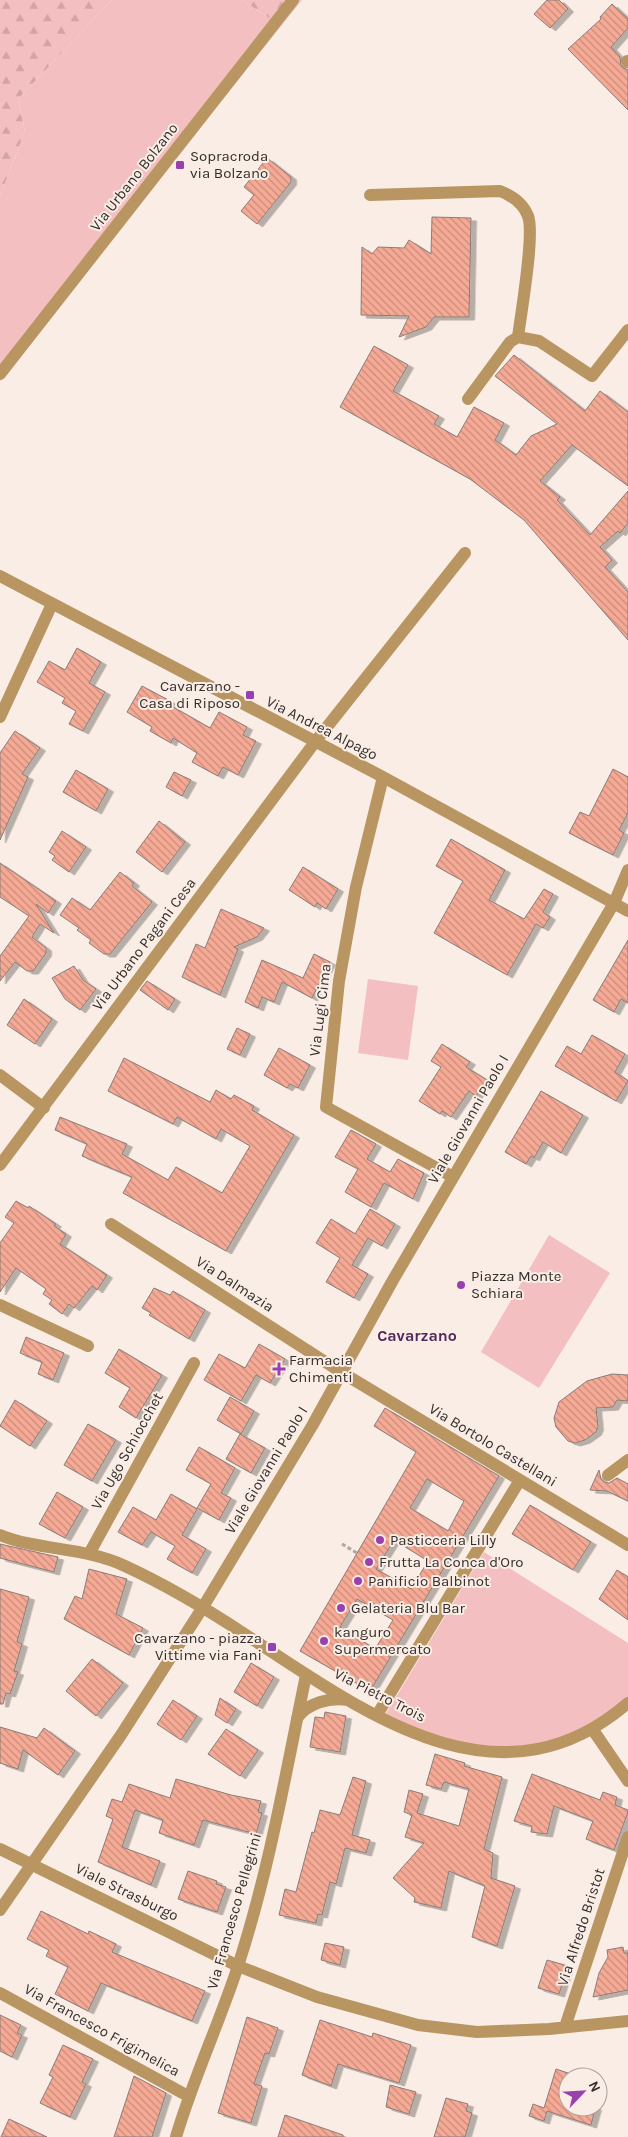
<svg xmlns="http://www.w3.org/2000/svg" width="628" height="2137" font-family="Karla,sans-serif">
  <defs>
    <pattern id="forest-firs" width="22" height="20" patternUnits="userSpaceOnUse" patternTransform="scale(1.25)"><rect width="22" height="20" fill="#f4bfc0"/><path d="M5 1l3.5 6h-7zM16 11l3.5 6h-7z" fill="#d2a4a5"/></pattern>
    <pattern id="building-back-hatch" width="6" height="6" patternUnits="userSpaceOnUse" patternTransform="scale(1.25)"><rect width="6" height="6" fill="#f6aa95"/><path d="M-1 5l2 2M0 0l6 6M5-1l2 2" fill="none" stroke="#c88b7a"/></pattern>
    <filter id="shadow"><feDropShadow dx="5.5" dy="3" stdDeviation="0" flood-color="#0004"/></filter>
  </defs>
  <rect width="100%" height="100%" fill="#f9ede5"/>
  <path fill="#f4bfc0" d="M112,0H242L281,26L0,381V196L25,131L18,99Z
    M368,979L418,986L408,1060L358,1053Z
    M549,1235L610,1273L539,1388L481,1352Z
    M484,1552L628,1643V1698L592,1736L552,1750L457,1752L385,1715Z"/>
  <path fill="url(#forest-firs)" d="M0,0H112L18,99L25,131L0,196Z
    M242,0H302L281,26Z"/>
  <path fill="url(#building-back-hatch)" stroke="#897c79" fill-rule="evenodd" filter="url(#shadow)" d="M547,0H559L568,9L550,28L534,14Z
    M612,4L628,19V28L611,47L620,57L621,66L628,70V110L568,49L601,19L600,17Z
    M267,158L291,177V182L257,224L241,211L254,195L244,187Z
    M432,217L471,218L469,317H434L426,327L399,337L409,316L361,315L362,247L372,254L378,247L404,248L409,240L431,254Z
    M374,346L408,365L393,391L439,416L434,424L457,437L474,407L504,423L495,440L516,455L531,436L557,424L495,376L514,355L585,411L600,391L628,412V486L572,445L540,481L560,497L557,500L590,535L628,491V523L620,533L618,531L600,547L612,560L605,567L628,592V640L524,520L470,479L340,407Z
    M77,648L101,662L89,683L105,692L83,731L69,724L76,711L62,703L65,698L37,682L49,661L65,670Z
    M142,686L170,701L168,704L210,728L219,712L247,727L243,735L256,741L238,775L223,767L218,776L192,762L197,753L173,738L171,743L150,731L152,727L127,712Z
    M15,731L40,748L22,774L28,777L0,840V753Z
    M613,769L628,777V813L619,830L624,833L613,855L569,833L580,812L589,816Z
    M76,770L108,789L96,811L63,792Z
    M174,772L191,780L182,796L166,787Z
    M159,821L185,842L162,872L136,852Z
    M62,831L86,847L69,872L52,860L55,856L49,852Z
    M451,839L505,870L489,900L524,919L544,889L553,894L543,912L550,917L543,928L536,924L507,975L434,933L463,881L436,866Z
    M0,863L56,901L48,913L36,904L54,933L40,924L32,937L46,948V953L33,971H27L15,962L0,981V956L29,916L0,897Z
    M303,867L338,889L326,909L317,903L315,907L289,890Z
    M120,872L134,883L132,886L152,902L110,954H104L89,943L91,940L77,930L79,928L60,915L72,898L90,910Z
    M221,909L264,928L257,937L234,947L238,949L220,995L182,977L196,944L205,948Z
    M628,940V1003L621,999L614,1012L593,1000Z
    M314,954L330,962L312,998L282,982L274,1002L262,997L258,1008L245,1002L262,960L303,978Z
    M74,966L83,980L96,989L80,1010L65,999L52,978Z
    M147,981L175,999L168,1010L140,990Z
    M24,999L52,1019L35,1044L7,1025Z
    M237,1028L250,1034L240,1055L227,1049Z
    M592,1035L625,1054L615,1072L628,1081L616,1101L555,1066L567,1046L581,1054Z
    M442,1044L470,1062L466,1067L487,1080L476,1096L469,1091L451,1117L442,1111L440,1114L419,1101L441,1067L431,1061Z
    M279,1048L310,1065L298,1088L290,1084L287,1088L264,1075Z
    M124,1058L210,1102L216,1090L231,1099L234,1095L254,1106L252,1110L294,1135L226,1251L123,1193L132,1177L82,1156L87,1144L55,1130L60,1117L127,1144L122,1154L168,1180L176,1167L222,1193L250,1146L221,1129L216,1139L177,1117L173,1124L108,1091Z
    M541,1091L583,1115L561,1153L543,1142L534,1158L531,1156L526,1164L505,1152Z
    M351,1130L376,1144L367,1159L390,1172L398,1159L424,1173L413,1199L384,1183L371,1207L345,1192L358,1169L335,1157Z
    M16,1201L28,1208L29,1206L56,1224L54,1226L66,1234L60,1244L107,1275L97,1290L92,1286L74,1308L69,1304L62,1314L49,1304L52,1300L43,1294L46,1289L16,1268L0,1292V1243L14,1223L5,1217Z
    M370,1209L395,1224L382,1246L368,1238L352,1265L368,1274L354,1298L326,1282L340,1258L316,1243L331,1219L355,1234Z
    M154,1288L170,1295L173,1291L205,1310L189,1339L149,1315L151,1313L142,1308Z
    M26,1337L64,1353L53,1380L38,1374L42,1362L20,1353Z
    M259,1344L285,1359L270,1383L256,1375L241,1401L204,1380L219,1354L245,1368Z
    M119,1349L162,1375L136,1418L119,1407L130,1388L105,1373Z
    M612,1374L628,1375V1401L617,1400L613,1407L596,1408L598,1427L596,1432L585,1440L575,1443L568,1441L556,1427L554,1418L559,1402L587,1381Z
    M230,1397L254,1411L241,1434L217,1420Z
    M15,1400L47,1421L30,1446L0,1426Z
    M385,1408L499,1476L370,1691L300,1651L416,1452L374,1426ZM427,1479L464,1501L448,1531L410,1508ZM394,1540L428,1561L411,1589L376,1569ZM357,1599L393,1620L375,1649L340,1627Z
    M88,1424L116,1440L92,1481L64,1465Z
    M240,1434L265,1448L251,1473L226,1459Z
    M199,1447L235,1468L221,1493L231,1498L219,1520L197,1508L211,1484L186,1470Z
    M599,1470L601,1479L604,1482L609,1483L617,1478L628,1484V1501L607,1491L590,1490Z
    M57,1492L83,1507L65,1538L39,1524Z
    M171,1494L197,1509L182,1535L206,1549L192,1573L167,1559L175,1546L151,1532L142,1545L118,1532L133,1507L156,1520Z
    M530,1505L591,1542L573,1570L512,1534Z
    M0,1544L58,1557L54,1572L0,1558Z
    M89,1569L127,1579L116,1614L143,1628L129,1655L64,1619L75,1596L82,1599Z
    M617,1570L628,1577V1620L599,1599Z
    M0,1589L29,1597L17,1642L22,1644L14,1671L18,1672L10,1694L6,1693L3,1704H0Z
    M92,1659L123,1683L96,1716L66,1691Z
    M251,1663L274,1677L257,1706L234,1692Z
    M220,1698L236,1709L227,1723L215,1715Z
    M173,1700L197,1716L181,1740L157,1724Z
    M325,1712L346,1716L340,1752L310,1747L315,1717L324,1718Z
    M0,1727L37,1738L44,1728L75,1751L58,1775L23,1750L18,1769L0,1763Z
    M226,1729L258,1750L240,1776L208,1754Z
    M435,1754L465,1763L464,1766L502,1777L484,1849L493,1853L491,1878L515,1886L497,1946L472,1937L485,1886L449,1871L441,1908L414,1902L415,1898L393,1878L424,1843L405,1837L412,1815L404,1812L409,1790L423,1794L417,1813L459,1826L469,1789L444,1782L441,1789L426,1785Z
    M532,1774L600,1800L603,1792L617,1797L615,1805L628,1810V1812L614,1850L586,1839L593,1821L554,1806L547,1834L531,1832L532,1826L514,1821Z
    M353,1777L366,1781L352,1835L370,1840L366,1853L345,1848L336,1884L330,1882L322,1915L318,1914L316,1923L279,1915L285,1889L296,1892L312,1832L314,1833L320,1810L340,1815Z
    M176,1779L231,1795L261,1801L258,1812L262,1813L256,1834L203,1820L194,1845L159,1833L163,1820L135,1810L122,1847L160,1861L151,1885L98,1862L113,1819L106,1816L112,1799L122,1802L129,1784L170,1798Z
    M188,1871L217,1881L216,1884L226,1887L217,1912L178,1899Z
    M41,1911L88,1934L89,1931L116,1944L112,1952L205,1991L192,2021L101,1983L88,2011L55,1994L68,1967L46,1956L49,1950L27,1939Z
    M325,1943L344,1947L340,1965L321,1960Z
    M623,1947L624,1953H628V1990L593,1997L599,1973L608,1957L607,1950Z
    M547,1960L568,1966L559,1994L538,1988Z
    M0,2015L21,2025L17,2033L22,2035L12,2057L0,2051Z
    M247,2017L278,2028L269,2054L265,2053L254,2084L262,2086L251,2123L218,2113Z
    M320,2020L372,2037L373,2033L411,2045L399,2083L338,2064L331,2086L302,2075Z
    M63,2045L93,2059L82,2082L86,2084L70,2117L40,2103L53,2077L49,2075Z
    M556,2069L568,2073V2107H596L591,2125L547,2111L544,2121L529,2116L533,2104L544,2108Z
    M134,2076L166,2093L152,2137H114Z
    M390,2085L416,2092L409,2114L386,2107Z
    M446,2098L468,2104L466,2111L472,2113L465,2137H434Z
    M285,2115L343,2135V2137H278Z
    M9,2119L47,2137H1Z"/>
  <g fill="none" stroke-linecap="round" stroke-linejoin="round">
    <path stroke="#b0a7a0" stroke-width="3" stroke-dasharray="4 2.5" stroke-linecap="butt" d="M342,1544L357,1553"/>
    <path stroke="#b99562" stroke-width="12" d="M627,61L628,62
      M370,195L500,191C513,196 523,203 528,216C535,234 521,313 518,337
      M0,374L293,0
      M468,399L510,342L518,337L539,341L592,376L628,330
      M0,576L383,777L628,911
      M0,717L52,604
      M383,777L356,887L339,981L326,1107L453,1177
      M0,1075L44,1108
      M0,1165L315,742L465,553
      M111,1224L341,1372L628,1545
      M0,1305L88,1346
      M608,1475L628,1460
      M0,1535C40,1551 85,1547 125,1566C166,1585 205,1608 243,1633C360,1709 497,1816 628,1703
      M89,1554L194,1363
      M377,1715L520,1480
      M297,1718C308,1703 329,1697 348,1700
      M593,1730L628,1781
      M0,1849L238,1966L317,1997L418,2025L477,2032L549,2029L628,2021
      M0,1910L121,1735L203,1607L312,1426L393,1280L614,903L628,870
      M0,1993L188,2096
      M565,2027L628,1837
      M176,2137C193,2079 219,2024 238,1966C269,1871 286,1772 306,1675"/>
  </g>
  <g fill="#9841ae" stroke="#f9ede5" stroke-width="2">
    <rect x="175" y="160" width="10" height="10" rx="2.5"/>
    <rect x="245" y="690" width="10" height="10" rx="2.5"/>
    <circle cx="461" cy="1285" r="5"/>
    <path d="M276.5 1361.5h5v5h5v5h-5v5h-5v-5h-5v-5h5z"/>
    <circle cx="380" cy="1540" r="5"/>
    <circle cx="369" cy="1562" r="5"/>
    <circle cx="358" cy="1581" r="5"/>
    <circle cx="341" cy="1608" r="5"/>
    <circle cx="324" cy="1641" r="5"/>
    <rect x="267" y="1642" width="10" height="10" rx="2.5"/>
  </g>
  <g text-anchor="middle" stroke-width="4" stroke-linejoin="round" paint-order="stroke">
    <g font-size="15" fill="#342f2c" stroke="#f9ede5" text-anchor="start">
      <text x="190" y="161">Sopracroda<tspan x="190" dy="17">via Bolzano</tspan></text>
      <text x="240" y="691" text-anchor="end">Cavarzano -<tspan x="240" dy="17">Casa di Riposo</tspan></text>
      <text x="471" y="1281">Piazza Monte<tspan x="471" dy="17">Schiara</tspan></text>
      <text x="289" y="1365">Farmacia<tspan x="289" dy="17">Chimenti</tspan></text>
      <text x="390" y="1545">Pasticceria Lilly</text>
      <text x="379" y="1567">Frutta La Conca d'Oro</text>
      <text x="368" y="1586">Panificio Balbinot</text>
      <text x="351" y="1613">Gelateria Blu Bar</text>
      <text x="334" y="1637">kanguro<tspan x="334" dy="17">Supermercato</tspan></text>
      <text x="262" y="1643" text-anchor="end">Cavarzano - piazza<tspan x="262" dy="17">Vittime via Fani</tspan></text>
    </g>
    <g font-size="15" fill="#342f2c" stroke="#f9ede5">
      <text transform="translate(134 177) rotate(-52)" y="5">Via Urbano Bolzano</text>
      <text transform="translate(322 728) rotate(27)" y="5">Via Andrea Alpago</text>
      <text transform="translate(144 944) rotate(-53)" y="5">Via Urbano Pagani Cesa</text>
      <text transform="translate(320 1010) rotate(-83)" y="5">Via Lugi Cima</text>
      <text transform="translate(468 1119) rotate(-60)" y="5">Viale Giovanni Paolo I</text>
      <text transform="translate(235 1284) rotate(33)" y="5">Via Dalmazia</text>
      <text transform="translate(493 1445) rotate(31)" y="5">Via Bortolo Castellani</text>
      <text transform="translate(127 1451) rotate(-61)" y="5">Via Ugo Schiocchet</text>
      <text transform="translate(266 1470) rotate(-59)" y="5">Viale Giovanni Paolo I</text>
      <text transform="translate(380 1695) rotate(27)" y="5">Via Pietro Trois</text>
      <text transform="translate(127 1892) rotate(26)" y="5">Viale Strasburgo</text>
      <text transform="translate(234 1911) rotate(-74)" y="5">Via Francesco Pellegrini</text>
      <text transform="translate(581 1927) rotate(-72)" y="5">Via Alfredo Bristot</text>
      <text transform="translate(102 2030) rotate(29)" y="5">Via Francesco Frigimelica</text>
    </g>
    <g font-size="16" font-weight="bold" fill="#52285c" stroke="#f9ede5">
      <text x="417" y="1341">Cavarzano</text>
    </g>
  </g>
  <g transform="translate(583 2092) rotate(65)"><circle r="24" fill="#f9ede5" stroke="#aaa19b"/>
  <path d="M0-4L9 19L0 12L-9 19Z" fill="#9841ae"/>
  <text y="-8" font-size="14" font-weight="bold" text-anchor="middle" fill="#342f2c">N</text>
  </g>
</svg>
